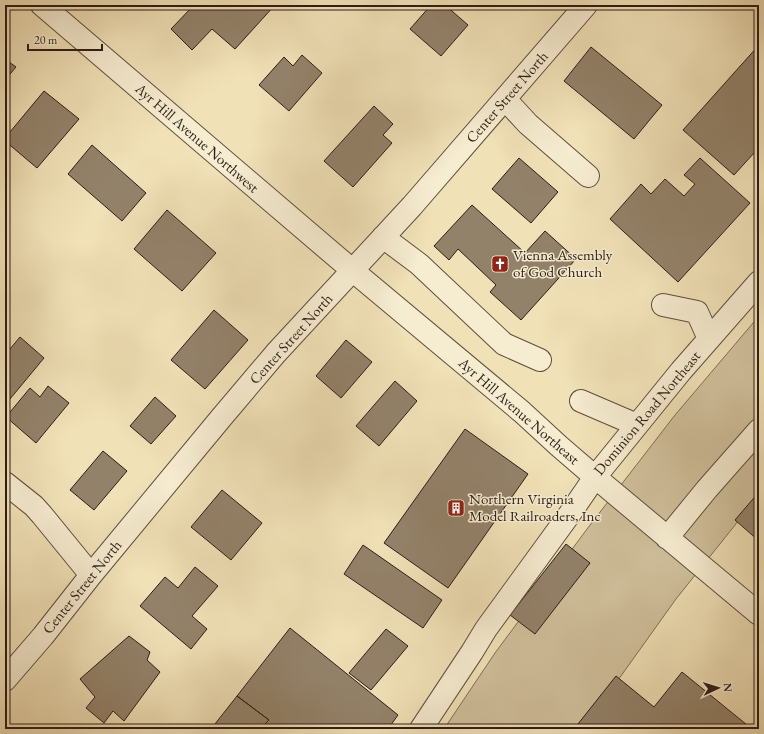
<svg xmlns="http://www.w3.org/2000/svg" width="764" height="734" font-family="'EB Garamond',serif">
  <rect width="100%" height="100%" fill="#f1e1b7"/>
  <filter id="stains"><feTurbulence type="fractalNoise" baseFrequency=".005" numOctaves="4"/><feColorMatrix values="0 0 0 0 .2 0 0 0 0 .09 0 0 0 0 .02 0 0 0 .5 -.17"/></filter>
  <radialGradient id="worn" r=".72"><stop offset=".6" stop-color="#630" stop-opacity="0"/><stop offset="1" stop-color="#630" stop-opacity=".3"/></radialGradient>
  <path fill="#d0c09c" stroke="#7e6e59" d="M759,316V495L676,599L583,729H444L495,653L587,529L675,415Z"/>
  <path fill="#93826a" stroke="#2d1c16" d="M194,5H275L235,49L212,29L192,50L171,29Z
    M431,5H445L468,25L441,56L410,29Z
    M759,45V158L754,153L734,175L683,130Z
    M591,47L662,105L634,139L564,81Z
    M302,55L322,73L289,111L259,85L284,57L293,66Z
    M5,59L16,67L5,80Z
    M44,91L79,119L37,168L5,141V138Z
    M374,106L393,124L383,135L392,143L353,187L324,161Z
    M92,145L146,193L122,221L68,174Z
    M519,158L558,192L531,223L492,189Z
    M700,158L750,203L678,282L610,219L641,184L651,194L665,179L684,196L695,184L684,175Z
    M472,205L525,253L545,231L576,259L521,320L490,292L496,285L458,249L449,260L434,246Z
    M167,210L216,253L182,291L134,249Z
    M214,310L248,340L205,389L171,360Z
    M20,337L44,358L5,405V355Z
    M346,340L372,362L341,398L316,376Z
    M395,381L417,401L379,446L356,426Z
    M48,386L69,403L36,443L6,417L30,388L40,397Z
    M155,397L176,416L151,444L130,426Z
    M465,429L528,474L448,588L384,543Z
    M103,451L127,471L94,510L70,490Z
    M222,490L262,523L231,560L191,527Z
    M759,492V541L735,520Z
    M566,544L590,563L535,634L510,615Z
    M363,545L442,600L423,628L344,574Z
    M195,567L218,586L192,616L207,629L191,649L140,606L165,577L178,588Z
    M290,628L398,715L388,729H271L265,724L269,720L237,696Z
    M386,629L408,646L371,690L349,673Z
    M129,636L150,652L147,660L160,672L124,721L113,711L104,723L86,708L95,697L80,679Z
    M682,672L752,729H574L616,676L654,707Z
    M237,696L269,720L265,724L271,729H211Z"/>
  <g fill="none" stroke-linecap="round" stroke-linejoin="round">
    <defs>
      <path id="minor" d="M42,5L352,270L522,412L559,446L595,477L759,614
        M505,99L528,124L588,176
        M383,237L419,264L504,344L540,360
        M663,305L697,312L709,339
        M581,401L637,425
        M5,483L34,506L42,515L91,575
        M667,538L707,489L759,430
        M5,680L43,636L91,575L221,418L276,353L412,206L586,5
        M421,729L472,652L486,629L569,515L595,477L681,371L759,282"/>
    </defs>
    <use href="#minor" stroke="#5e4d3e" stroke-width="24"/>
    <use href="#minor" stroke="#f6ecd0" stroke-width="22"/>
  </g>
  <defs>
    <symbol id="church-square" viewBox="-11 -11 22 22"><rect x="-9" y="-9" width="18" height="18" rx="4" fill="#8f2418" stroke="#f6ecd0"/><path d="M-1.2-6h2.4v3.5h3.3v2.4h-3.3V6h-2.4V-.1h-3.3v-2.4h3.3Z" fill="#fff"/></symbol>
    <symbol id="building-square" viewBox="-11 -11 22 22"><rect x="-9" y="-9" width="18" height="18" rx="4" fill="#8f2418" stroke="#f6ecd0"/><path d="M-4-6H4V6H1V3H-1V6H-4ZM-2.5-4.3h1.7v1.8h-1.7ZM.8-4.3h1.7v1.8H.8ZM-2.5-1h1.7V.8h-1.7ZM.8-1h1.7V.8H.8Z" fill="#fff"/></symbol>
  </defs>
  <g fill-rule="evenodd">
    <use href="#church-square" x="490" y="254" width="20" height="20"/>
    <use href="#building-square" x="446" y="498" width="20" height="20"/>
  </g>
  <g text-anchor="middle" stroke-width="3" stroke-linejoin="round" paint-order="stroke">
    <g font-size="15" fill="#2d1c16" stroke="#f6ecd0">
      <text transform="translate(507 97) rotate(-49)" y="5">Center Street North</text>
      <text transform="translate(197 138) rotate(41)" y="5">Ayr Hill Avenue Northwest</text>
      <text transform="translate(291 339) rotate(-48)" y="5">Center Street North</text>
      <text transform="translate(519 411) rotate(41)" y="5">Ayr Hill Avenue Northeast</text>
      <text transform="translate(647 413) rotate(-50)" y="5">Dominion Road Northeast</text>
      <text transform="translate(82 587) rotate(-51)" y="5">Center Street North</text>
    </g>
    <g font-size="15" fill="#2d1c16" stroke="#f6ecd0" text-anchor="start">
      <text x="513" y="260">Vienna Assembly<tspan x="513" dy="17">of God Church</tspan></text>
      <text x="469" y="504">Northern Virginia<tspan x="469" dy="17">Model Railroaders, Inc</tspan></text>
    </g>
  </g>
  <rect width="764" height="734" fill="none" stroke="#f1e1b7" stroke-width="20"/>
  <rect x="6" y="6" width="752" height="722" fill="none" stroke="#2d1c16" stroke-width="2"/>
  <rect x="10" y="10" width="744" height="714" fill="none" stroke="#2d1c16"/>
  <g transform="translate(718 688) rotate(86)" stroke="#f6ecd0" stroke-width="3" paint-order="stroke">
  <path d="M0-3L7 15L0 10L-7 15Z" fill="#2d1c16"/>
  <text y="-6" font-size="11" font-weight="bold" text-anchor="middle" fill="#2d1c16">N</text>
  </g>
  <path d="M28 44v6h74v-6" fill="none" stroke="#2d1c16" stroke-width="2"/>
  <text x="34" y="44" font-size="12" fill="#2d1c16" stroke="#f6ecd0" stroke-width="3" paint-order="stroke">20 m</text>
  <rect width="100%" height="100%" filter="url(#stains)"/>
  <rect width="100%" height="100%" fill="url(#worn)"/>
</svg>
